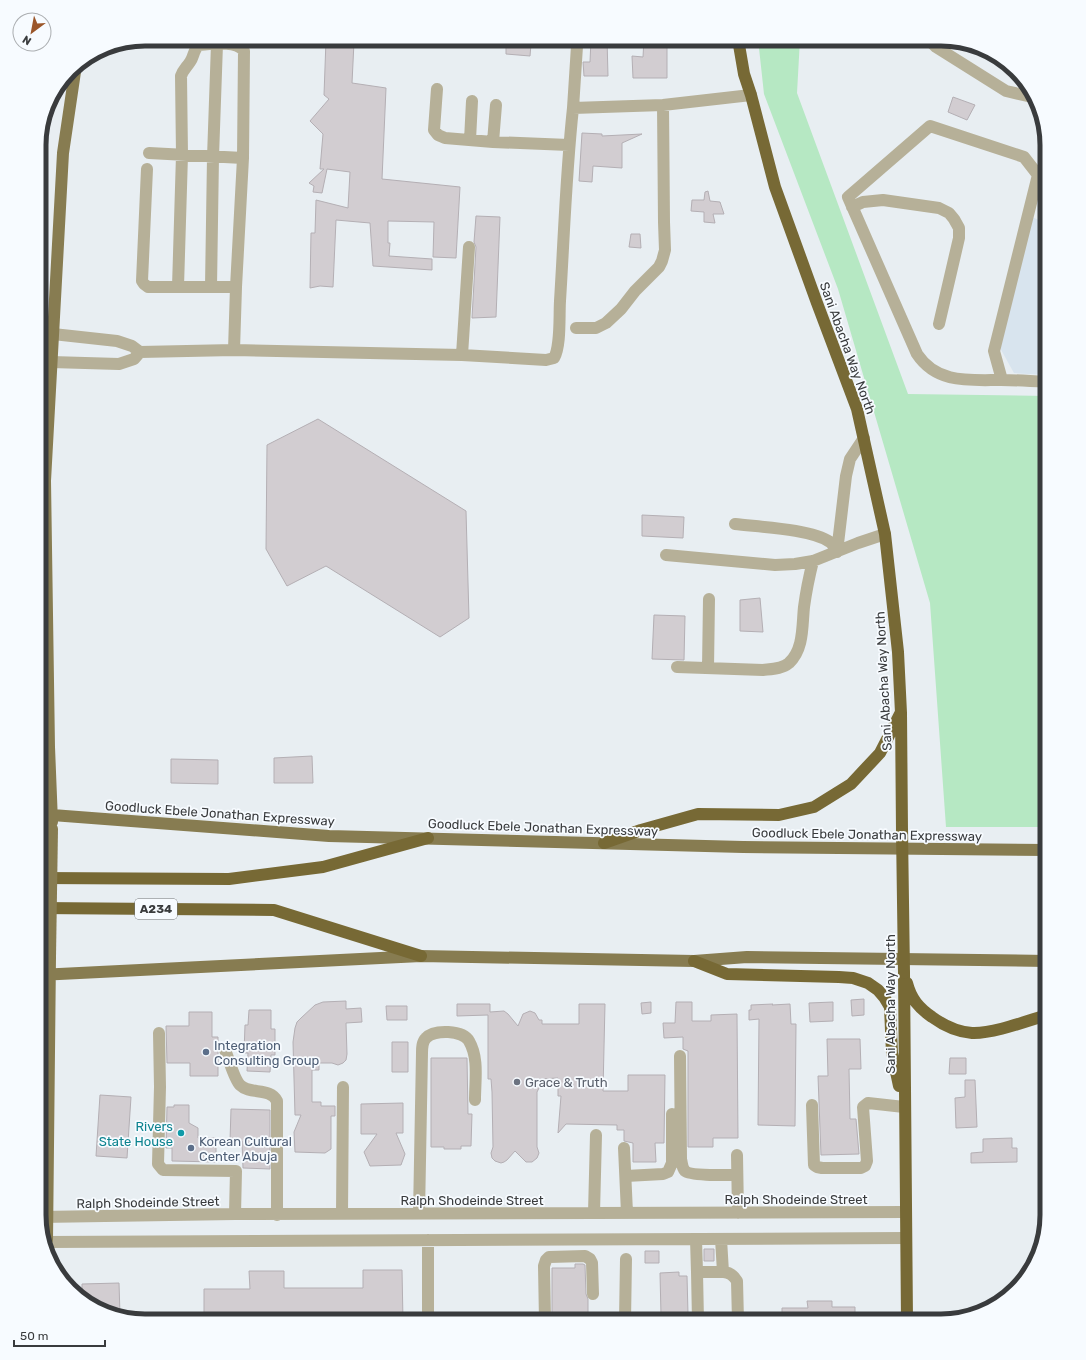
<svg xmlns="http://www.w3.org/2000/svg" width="1086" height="1360" font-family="Rubik,sans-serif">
  <rect width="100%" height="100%" fill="#e8eef2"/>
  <path fill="#d8e4ee" d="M1030,216L1047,224V368L1045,375L1014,373L1000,348Z"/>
  <path fill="#b6e8c3" d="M758,39H800L797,93L908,394L1047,396V827H946L930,603L838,289L764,94Z"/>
  <path fill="#d2cdd1" stroke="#b4afb4" d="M506,39H520V44H531L530,56L506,54Z
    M591,39H607L608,76H584L583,62H590Z
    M644,39H667V78H633L632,56L643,57Z
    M326,40L354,42L352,83L386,88L382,179L460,187L456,258L433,257L434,222L388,221V243H390L389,256L432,259V270L373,266L370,223L336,220L333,287L320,286L310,288L311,233H315L316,200L348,208L350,172L327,169L322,193L313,192L314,186L309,183L324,169H320L323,134L310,121L329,99L324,95Z
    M953,97L975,105L967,120L948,112Z
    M582,133L602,134V136L642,134L622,143V168L593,166L592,182L579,181Z
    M708,191L710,201L720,202L724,214H713L715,223L704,222V212L691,211L692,200H704L705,192Z
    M476,216L500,217L496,317L472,318L476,247L474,242Z
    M631,234H640L641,248L629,247Z
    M318,419L466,511L469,618L440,637L326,566L287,586L266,549L267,445Z
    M642,515L684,517L683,538L642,536Z
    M760,598L763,632L740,631V600Z
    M654,615L685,616L684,660L652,659Z
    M312,756L313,783H274V758Z
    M171,759L218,760V784L171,783Z
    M864,999V1015L852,1016L851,1000Z
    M346,1001V1009L361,1008L362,1022L346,1023L347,1054L346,1060L343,1063L338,1065L332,1063H319V1070H312V1102H321V1106H335V1116H331V1149L325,1153L295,1152L294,1132L301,1115H295L293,1042L295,1028L297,1022L301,1018L315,1005L323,1002Z
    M651,1002V1013L642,1014L641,1003Z
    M676,1002H692V1021H711V1015L737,1014L738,1138H713V1147H688V1051L683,1049V1037L664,1038L663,1023H675Z
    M833,1002V1021L810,1022L809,1003Z
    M457,1004H490V1012L504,1011L508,1014L518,1026L523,1014L530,1011L535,1013L539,1020H542V1024H579V1004H605L603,1091H628V1075H665L664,1143H655L656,1162H633V1143L624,1141V1130H617V1125L566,1124L558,1133L561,1096H558V1078L539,1079V1088L537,1092V1147L539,1153L537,1158L532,1162H526L515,1151L507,1160L504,1162L501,1163L495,1161L492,1158L491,1153L493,1147L492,1092L491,1079H488V1015L457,1016Z
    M773,1004L772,1005L790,1004L791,1024H796L795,1126L758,1125L759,1019L749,1020V1010H751V1005Z
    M386,1006H407V1020H387Z
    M249,1010H271V1029H275V1055H271L270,1072L247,1071L248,1053H244L245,1025H248Z
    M189,1012H212V1037H218V1076H190V1063H167L166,1026H189Z
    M827,1039H860L861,1069H849L850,1119H856L859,1154L821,1155L818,1076H828Z
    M392,1042H408V1072H392Z
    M431,1058H467L468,1114H472L471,1146H461V1149H444V1147H431Z
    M950,1058H966V1074H949Z
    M965,1080H975L977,1127L956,1128L955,1098L965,1097Z
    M100,1095L131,1097L127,1158L96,1156Z
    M403,1103V1133H396L405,1154L401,1165L370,1166L364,1152L377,1134H361V1104Z
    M174,1105H189V1123L198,1128V1138H216V1162L172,1161V1148H166L167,1107H174Z
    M231,1109L270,1110V1169L243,1168L242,1141H230Z
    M1012,1138V1148H1017V1162L971,1163V1153L983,1152V1139Z
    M704,1249H714V1261H704Z
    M645,1251H659V1263H645Z
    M575,1264H583L585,1265L586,1294L588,1299V1321H552V1268H575Z
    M363,1270H402L403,1321H204V1289H250L249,1271H284V1288H363Z
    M679,1272V1276H687L688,1314L683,1315V1321H667V1315H661L660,1273Z
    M119,1283L120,1315L98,1310L82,1296V1284Z
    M807,1301H832V1307H855V1321H782V1308H808Z"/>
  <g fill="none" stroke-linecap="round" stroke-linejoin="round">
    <path stroke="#b6b098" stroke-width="12" d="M928,39L936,47L1006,91L1032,97
      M577,46L573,108L663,105L751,95
      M437,89L434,130L438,135L445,138L493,142L569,145
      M470,140L472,101
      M493,142L496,105
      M149,153L243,158
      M147,169L142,281L144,284L148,287H236
      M852,207L863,202L883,200L939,208L949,213L954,219L959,228V238L939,324
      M178,287L182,155L181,76C183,70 186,68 190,62C194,57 193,50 199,45C212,44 236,40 244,51L243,158L236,287L234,350
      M211,287L213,157L217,44
      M576,328H596L606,323L621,309L635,291L659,267L662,261L665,250L664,222L663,105
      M53,334L117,341L132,346L140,352
      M462,355L469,247
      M51,362L119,364L134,359L140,352L234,350L462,355L546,360L554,358C561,346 559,317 560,301C564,237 566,172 573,108
      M1002,380L994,351L1038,175L1024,157L930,126L848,197L917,354C937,384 969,380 1001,380C1016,380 1032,381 1047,382
      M735,524C759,527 811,529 830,542C833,544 835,549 837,552
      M837,552L846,476L850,459L864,438
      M666,555L775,565L795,564L813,561L858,543L885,534
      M677,667L763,670C772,669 782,669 789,663C804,649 802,626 804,607C806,592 809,577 813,561
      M708,668L709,599
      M159,1033L160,1087L158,1164L163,1170L236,1171L235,1214
      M225,1050C229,1059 234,1079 240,1085C250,1095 270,1087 277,1101V1215
      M680,1056L681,1159C682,1163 682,1168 685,1171C691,1176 728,1175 737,1175
      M812,1105L814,1165L817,1167L822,1168H861L865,1166L867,1161L863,1107L868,1103L904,1107
      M624,1148L627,1213
      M737,1155L738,1213
      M626,1176L663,1174L668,1172L672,1163V1114
      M594,1213L596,1135
      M342,1214L343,1087
      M419,1214L422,1053C422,1048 422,1042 426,1038C434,1029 463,1030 469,1041C479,1058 475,1080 475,1100
      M40,1217L235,1214L905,1212
      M696,1239L697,1272
      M721,1239L723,1272
      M47,1242L906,1238
      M428,1321V1240
      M545,1321L544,1266L546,1260L549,1257L585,1256L590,1259L592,1263L593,1294
      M625,1321L626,1259
      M698,1321L697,1272H723C729,1272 734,1276 737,1281L738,1321"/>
    <path stroke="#877c51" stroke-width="12" d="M39,814L329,836L743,847L1047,850
      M52,822L49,747L45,481L63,153L76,65
      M39,975L421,956L694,961L747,957L1047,961
      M47,1240L50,957"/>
    <path stroke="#776935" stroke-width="12" d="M738,39L744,74L751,95L775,187L817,303L857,409L885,534L898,652L901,713L902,831
      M604,843L641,830L698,814L779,815L814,807L851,784L880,753L900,714
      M39,878L229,879L323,867L428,838
      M39,908L274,910L421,956
      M694,961L727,974L839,977L853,978L868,983L878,990L884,997L890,1007L892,1053L899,1086
      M904,973L907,1321
      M907,983C911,999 919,1008 932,1017C943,1025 957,1032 972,1033C992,1034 1027,1021 1047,1015"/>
    <path stroke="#877c51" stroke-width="12" d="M50,957L52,829"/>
    <path stroke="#776935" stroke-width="12" d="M902,831L904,973"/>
  </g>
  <g fill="#5c6f8a" stroke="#f7fbff" stroke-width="1.5">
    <circle cx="206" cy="1052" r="4"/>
    <circle cx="191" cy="1148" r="4"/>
  </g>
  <circle fill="#6b7280" stroke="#f7fbff" stroke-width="1.5" cx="517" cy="1082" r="4"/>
  <circle fill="#0f9aa8" stroke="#f7fbff" stroke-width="1.5" cx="181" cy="1133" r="4"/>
  <g text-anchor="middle" stroke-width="3.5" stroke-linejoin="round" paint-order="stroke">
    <rect fill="#f7fbff" stroke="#727577" stroke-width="1" x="135" y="899" width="42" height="20" rx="3"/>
    <g font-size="12" font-weight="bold" fill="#393b3d">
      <text x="156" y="913">A234</text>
    </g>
    <g font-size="13" fill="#393b3d" stroke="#f7fbff">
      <text transform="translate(848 348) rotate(70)" y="5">Sani Abacha Way North</text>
      <text transform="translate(883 681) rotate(-93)" y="5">Sani Abacha Way North</text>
      <text transform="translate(220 813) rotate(4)" y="5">Goodluck Ebele Jonathan Expressway</text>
      <text transform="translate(543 827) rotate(2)" y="5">Goodluck Ebele Jonathan Expressway</text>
      <text transform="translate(867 834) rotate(1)" y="5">Goodluck Ebele Jonathan Expressway</text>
      <text transform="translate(890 1004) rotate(-90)" y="5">Sani Abacha Way North</text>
      <text x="796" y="1204">Ralph Shodeinde Street</text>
      <text x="472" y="1205">Ralph Shodeinde Street</text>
      <text transform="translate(148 1202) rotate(-1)" y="5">Ralph Shodeinde Street</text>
    </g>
    <g font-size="13" fill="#4e5e75" stroke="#f7fbff" text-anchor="start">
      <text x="214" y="1050">Integration<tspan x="214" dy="15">Consulting Group</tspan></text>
      <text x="199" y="1146">Korean Cultural<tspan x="199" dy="15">Center Abuja</tspan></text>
    </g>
    <g font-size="13" fill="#5b616d" stroke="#f7fbff" text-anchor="start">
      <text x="525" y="1087">Grace &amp; Truth</text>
    </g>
    <g font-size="13" fill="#0d838f" stroke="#f7fbff" text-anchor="end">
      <text x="173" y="1131">Rivers<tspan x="173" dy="15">State House</tspan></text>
    </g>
  </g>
  <path d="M0 0H1086V1360H0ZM145 46H941A99 99 0 0 1 1040 145V1215A99 99 0 0 1 941 1314H145A99 99 0 0 1 46 1215V145A99 99 0 0 1 145 46Z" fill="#f7fbff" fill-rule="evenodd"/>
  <path fill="none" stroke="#393b3d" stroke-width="5" d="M145 46H941A99 99 0 0 1 1040 145V1215A99 99 0 0 1 941 1314H145A99 99 0 0 1 46 1215V145A99 99 0 0 1 145 46Z"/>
  <g transform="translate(32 32) rotate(212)"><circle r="19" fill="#f7fbff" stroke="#abaeb1"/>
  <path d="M0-3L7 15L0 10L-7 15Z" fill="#9b562a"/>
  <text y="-6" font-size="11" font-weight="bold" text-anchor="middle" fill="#393b3d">N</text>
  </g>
  <path d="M14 1340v6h91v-6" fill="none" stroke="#393b3d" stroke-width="2"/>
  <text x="20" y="1340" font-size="12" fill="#393b3d" stroke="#f7fbff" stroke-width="3" paint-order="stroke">50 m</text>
</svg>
